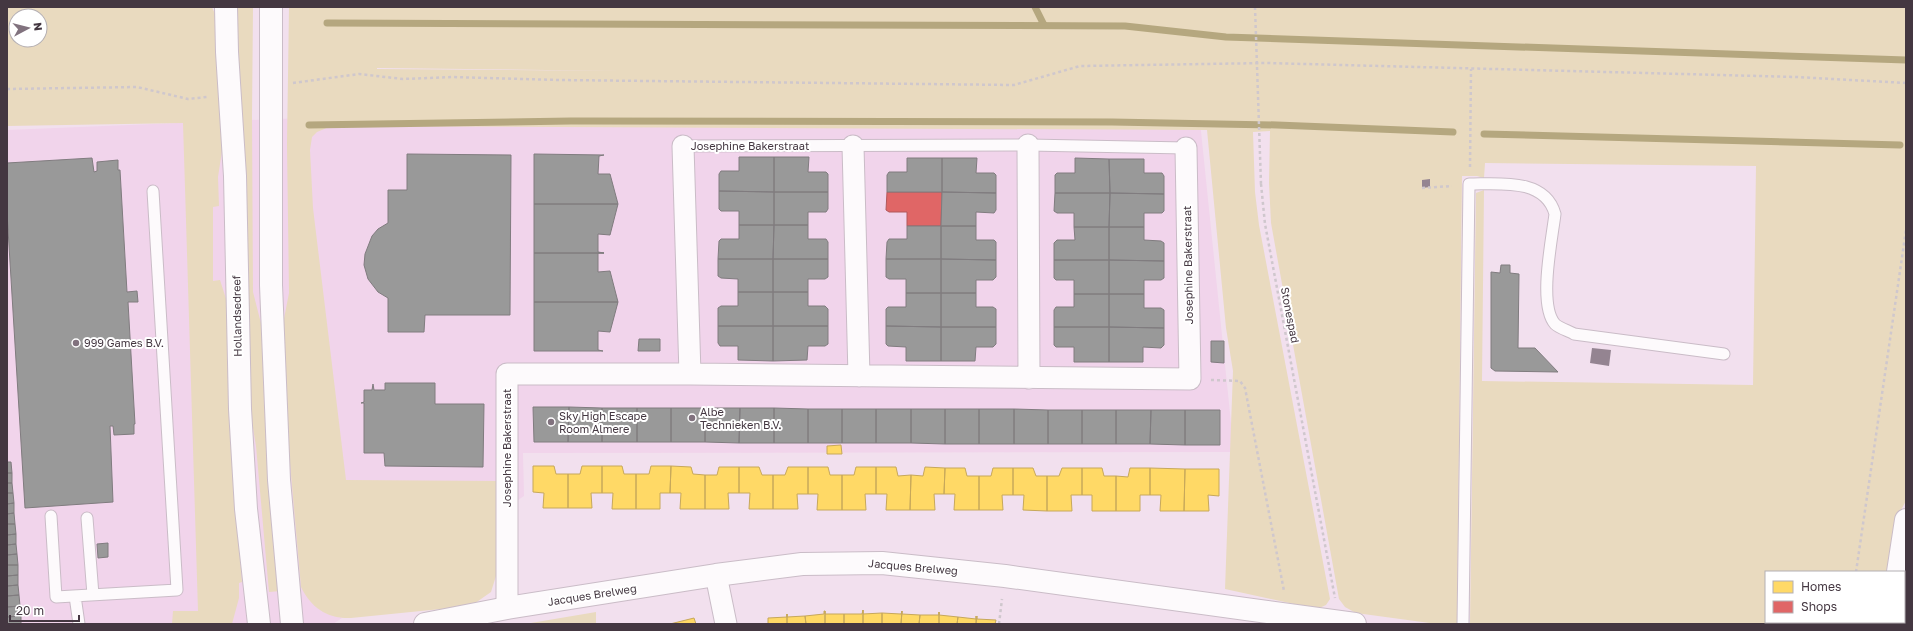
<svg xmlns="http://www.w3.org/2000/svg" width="1913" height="631" font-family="'Golos Text',sans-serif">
  <rect width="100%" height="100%" fill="#f2e0ee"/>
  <path fill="#f1d4eb" d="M1198,102L1234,452L523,453L524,496L333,624H7V130L498,110Z"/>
  <path fill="#e9dabf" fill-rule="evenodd" d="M7,7H212L217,19L224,138L218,177L219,206L213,207V281L220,280L228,305L233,460L242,582L239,583V598L232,624H172L173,611H198L183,123L7,126ZM16,16H40V40H16Z
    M289,7H1906V501L1897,517L1887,572H1766V622H1879V624H1470L1476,193L1484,190L1482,381L1753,385L1756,166L1485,163L1484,178L1477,176H1462L1457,624H1437L1356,613L1345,607L1339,599L1271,223L1269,183L1270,131L1253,132L1255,192L1259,225L1330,599L1326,605L1317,609L1225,589L1233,371L1226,328L1207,130L342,126L329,127L317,132L312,137L310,150L313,208L346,480L496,481V576L491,592L471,606L351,618C328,619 311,608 301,587L288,441L282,329L289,293L287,144ZM377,68L624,71L377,69Z
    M235,8H253L252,116L253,292L266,343L281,591L269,592L256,446L246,387Z
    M596,612V624H525Z"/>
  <path fill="#ffd966" stroke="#c7a85b" d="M841,445L842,454H827V446Z
    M533,466H554L556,474H568V508H543L544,493L533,492Z
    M582,466H602V493H591L592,508H568V474H580Z
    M602,466H622L624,474H636V509H612L613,493H602Z
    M651,466H671L670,493H660V509H636V474H649Z
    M671,466L691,467L693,474L705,475V509H680L681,493H670Z
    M719,467H739V493H728L729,509H705V475H717Z
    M739,467H759L762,475H773V509H749L750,493H739Z
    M788,467H808V494H797L798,509H773V475H785Z
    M808,467H828L830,475H842V510H817L818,494H808Z
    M856,467H876V494H865L866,510H842V475H854Z
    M876,467H896L898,476L911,475L910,510H886L887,494H876Z
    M925,467L945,468L944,494H934L935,510H910L911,475L923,476Z
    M945,468H965L967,476H979V510H954L955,494H944Z
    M993,468H1013V495H1002L1003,510H979V476H991Z
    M1013,468H1033L1036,476H1047V511L1023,510L1024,495H1013Z
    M1062,468H1082V495H1071L1072,511H1047V476H1059Z
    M1082,468H1102L1104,476H1116V511H1092V495H1082Z
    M1130,468H1150V495H1140V511H1116V476L1128,477Z
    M1150,468L1185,469L1184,511H1160L1161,495H1150Z
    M1185,469H1219V496L1208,495L1209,511H1184Z
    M863,610V624H844V614H862Z
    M863,610V614L882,613V624H863Z
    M824,611H825V624H806L805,616L824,614Z
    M825,611V614H844V624H825Z
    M902,611V614L920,615L919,624H901Z
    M902,611L901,624H882V613L901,614Z
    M939,612V615L958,617L957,624H939Z
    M939,612V624H919L920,615H939Z
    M787,614V617L805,616L806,624H787Z
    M787,614V624H768V618L787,617Z
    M976,616V624H957L958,617L976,619Z
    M977,616V619L996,620L995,624H976Z
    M694,618L696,624H670Z"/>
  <path fill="#e06666" stroke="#b1585b" d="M887,192H942L941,226H907V212H889L886,210Z"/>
  <path fill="#999" stroke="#807c7f" d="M407,154L511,155L510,315H425L424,332H388V298L378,292L368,279L364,265L365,254L372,236L378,229L388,223V190H407Z
    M534,154L604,155L599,156L598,174H610L618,204H534Z
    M739,157H774V192L719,191V174L721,171H739Z
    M774,157H809L808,172H826L828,174V192H774Z
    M92,158L94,172L97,171V162L118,160V170H120L127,292L137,291L138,302H128L135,424H134V434L114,435L113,426H110L113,502L25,508L7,213V163Z
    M907,158H942V192H887V175L889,172H907Z
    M942,158H977L976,173H994L996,175V193L942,192Z
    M1075,158L1109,159L1110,193H1055V175L1057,173H1075Z
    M1109,159H1144V173H1162L1164,176V194L1110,193Z
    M719,191L774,192V225H739V211H721L719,209Z
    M774,192H828V209L826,212H808V225H774Z
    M942,192L996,193V210L994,213L976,212V226H941Z
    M1055,193H1110L1109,227H1074V213H1057L1054,211Z
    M1110,193L1164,194V211L1162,213H1144V227H1109Z
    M534,204H618L610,235L598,234V252L604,253H534Z
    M739,225H774L773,259H718L719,241L721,239H739Z
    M774,225H808V239H826L828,242V259H773Z
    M907,226H941V259H886L887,242L889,239H907Z
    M941,226H976V240H994L996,242V260L941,259Z
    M1074,227H1109V260H1054V243L1057,240H1075Z
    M1109,227H1144V240L1161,241L1164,243V261L1109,260Z
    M534,253H604H598V272L610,271L618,302H534Z
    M718,259H773V292H738V279L721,278L718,276Z
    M773,259H828V277L825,279H808V292H773Z
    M886,259H941V293H906V279H889L886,277Z
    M941,259L996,260V277L993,280H976V293H941Z
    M1054,260H1109V294H1074V280H1056L1054,278Z
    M1109,260L1164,261V278L1161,280H1144V294H1109Z
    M1501,265H1510V273L1519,274L1518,348H1535L1558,372L1495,371L1491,368V272L1500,273Z
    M738,292H773V326H718V308L721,306H738Z
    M773,292H808V306H825L828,309V326H773Z
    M906,293H941V327L886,326V309L888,307H906Z
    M941,293H976V307H993L996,309V327H941Z
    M1074,294H1109V327H1054V310L1056,307H1074Z
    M1109,294H1144V308H1161L1164,310V328L1109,327Z
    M534,302H618L610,332L598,331V350L603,351H534Z
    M718,326H773V361L738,360V346H720L718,343Z
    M773,326H828V344L825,346H808L807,360L773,361Z
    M886,326L941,327V361H906V347L888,346L886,344Z
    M941,327H996V344L993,347H976L975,361H941Z
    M1054,327H1109V362H1074V347H1056L1054,345Z
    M1109,327L1164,328V345L1161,348L1143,347V362H1109Z
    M639,339H660V351H638Z
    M1211,341H1224V363L1211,362Z
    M385,383H435V404H484L483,467L385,466L384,453H364V403H361L364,402V390H372L373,384L374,390H385Z
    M533,407H569L568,442H534Z
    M569,407L602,408V442H568Z
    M602,408H637V442H602Z
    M637,408H671V442H637Z
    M671,408H705V442H671Z
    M705,408H740L739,443L705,442Z
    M740,408H774V443H739Z
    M774,408L808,409V443H774Z
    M808,409H842V443H808Z
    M842,409H876V443H842Z
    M876,409H911V443H876Z
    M911,409H945V444L911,443Z
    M945,409H979V444H945Z
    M979,409H1014V444H979Z
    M1014,409L1048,410V444H1014Z
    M1048,410H1082V444H1048Z
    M1082,410H1116V444H1082Z
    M1116,410H1151L1150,444H1116Z
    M1151,410H1185V445L1150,444Z
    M1185,410H1220V445H1185Z
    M7,462H11L12,473H7Z
    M7,473H12V483H7Z
    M7,483H12L13,493H7Z
    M7,493H13L14,503L7,504Z
    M14,503V513L7,514V504Z
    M14,513L15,524H7V514Z
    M7,524H15L16,534L7,535Z
    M16,534V544L7,545V535Z
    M108,543V557L98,558L97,544Z
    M16,544L17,554L7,555V545Z
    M17,554L18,565H7V555Z
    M7,565H18V575L7,576Z
    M18,575V585L7,586V576Z
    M18,585L19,595L7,596V586Z
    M19,595L20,606L7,607V596Z
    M20,606L21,616L7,617V607Z
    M21,616V624H7V617Z"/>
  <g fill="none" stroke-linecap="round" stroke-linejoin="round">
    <path stroke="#b5a77f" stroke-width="7" d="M1035,7L1044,25
      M327,23L1125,26L1226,37L1906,60
      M309,125L571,121L1112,122L1277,125L1453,132
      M1484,134L1900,145"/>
  </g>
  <path fill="#948491" d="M1430,179V187L1422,188V180Z
    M1592,348L1611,350L1609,366L1590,363Z"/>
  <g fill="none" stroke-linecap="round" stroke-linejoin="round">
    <defs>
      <path id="lane" d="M683,146L1028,145L1186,148
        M51,516L56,597L177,590L153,191
        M87,518L93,595
        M75,596L79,624
        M1463,624L1469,184C1500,184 1545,178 1555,214C1552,239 1538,305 1555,324C1559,328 1569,331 1574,334L1724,354"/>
      <path id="street" d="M1028,145L1029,378
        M683,146L690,374
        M853,146L859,376
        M716,575L726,624
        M507,608V374H690L1190,379L1186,148"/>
      <path id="secondary" d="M226,7L227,52L235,176L240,409L246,509L259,624
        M271,7V285L279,480L292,624
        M1898,572L1906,520
        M425,624L507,608L716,575L802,564L882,563L1005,576L1355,624
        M1891,624L1892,622"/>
    </defs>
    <use href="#lane" stroke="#cabcc7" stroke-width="13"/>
    <use href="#street" stroke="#cabcc7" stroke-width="23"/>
    <use href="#secondary" stroke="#cabcc7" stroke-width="24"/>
    <path stroke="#cfc7cd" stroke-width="2.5" stroke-dasharray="3 3" stroke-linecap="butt" d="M293,83L359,74L403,79L452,77L558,80L1014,85L1080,66L1267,63L1796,77L1906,83
      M7,89L137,87L188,99L207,97
      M1470,167L1471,69
      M1261,184L1265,224L1335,598
      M1422,188L1452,186
      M1211,380L1240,381L1245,388L1284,591
      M1856,572L1906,230
      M999,624L1002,599
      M1849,624V622"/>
    <use href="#lane" stroke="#fdfafc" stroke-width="11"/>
    <use href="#street" stroke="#fdfafc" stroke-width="21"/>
    <use href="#secondary" stroke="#fdfafc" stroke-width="22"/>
    <path stroke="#cfc7cd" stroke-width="2.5" stroke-dasharray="3 3" stroke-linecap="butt" d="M1255,7L1261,184"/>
  </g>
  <g fill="#81727e" stroke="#fff" stroke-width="1.5">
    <circle cx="76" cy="343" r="4"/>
    <circle cx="692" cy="418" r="4"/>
    <circle cx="551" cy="422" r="4"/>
  </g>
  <g text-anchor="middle" stroke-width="4" stroke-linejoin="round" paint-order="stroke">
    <g font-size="11" fill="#443741" stroke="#fff">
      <text x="750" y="150">Josephine Bakerstraat</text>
      <text transform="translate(1188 265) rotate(-91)" y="4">Josephine Bakerstraat</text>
      <text transform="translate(1290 315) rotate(79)" y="4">Stonespad</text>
      <text transform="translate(237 316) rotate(-91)" y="4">Hollandsedreef</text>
      <text transform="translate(507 448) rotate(-90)" y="4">Josephine Bakerstraat</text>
      <text transform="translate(913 567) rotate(5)" y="4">Jacques Brelweg</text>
      <text transform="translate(592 595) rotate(-9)" y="4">Jacques Brelweg</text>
    </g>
    <g font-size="11" fill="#443741" stroke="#fff" text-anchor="start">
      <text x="84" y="347">999 Games B.V.</text>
      <text x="700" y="416">Albe<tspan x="700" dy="13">Technieken B.V.</tspan></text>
      <text x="559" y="420">Sky High Escape<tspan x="559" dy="13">Room Almere</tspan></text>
    </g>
  </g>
  <rect width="1913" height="631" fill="none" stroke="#443741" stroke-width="16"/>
  <rect x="1765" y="571" width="140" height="52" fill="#ffffff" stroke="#b4afb3"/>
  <rect x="1773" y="581" width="20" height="12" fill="#ffd966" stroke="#b4afb3"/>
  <text x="1801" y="591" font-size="12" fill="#443741">Homes</text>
  <rect x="1773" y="601" width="20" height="12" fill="#e06666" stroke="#b4afb3"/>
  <text x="1801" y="611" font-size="12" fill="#443741">Shops</text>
  <g transform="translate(28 28) rotate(83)"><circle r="19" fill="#ffffff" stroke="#b4afb3"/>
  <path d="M0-3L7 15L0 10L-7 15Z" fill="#81727e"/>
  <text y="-6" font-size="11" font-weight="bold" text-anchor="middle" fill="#443741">N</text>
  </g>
  <path d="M10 615v6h69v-6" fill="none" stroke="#443741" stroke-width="2"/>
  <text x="16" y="615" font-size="12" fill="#443741" stroke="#ffffff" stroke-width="3" paint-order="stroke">20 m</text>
</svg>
